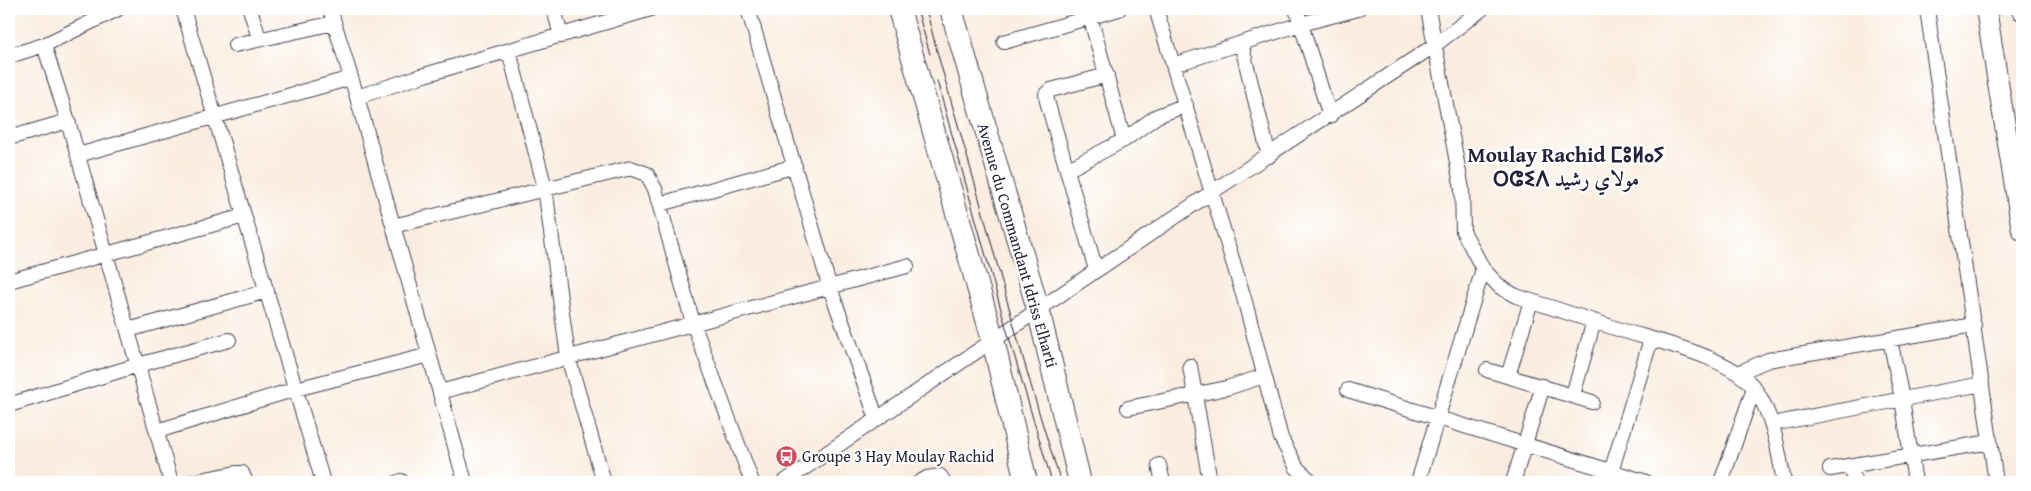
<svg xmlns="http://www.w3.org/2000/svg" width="2031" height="491" font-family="'Gentium Book Plus',Amiri,'Noto Sans Tifinagh',serif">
  <rect width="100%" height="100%" fill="#fff"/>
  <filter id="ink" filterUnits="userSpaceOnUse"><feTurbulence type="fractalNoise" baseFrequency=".02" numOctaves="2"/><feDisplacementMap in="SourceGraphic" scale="10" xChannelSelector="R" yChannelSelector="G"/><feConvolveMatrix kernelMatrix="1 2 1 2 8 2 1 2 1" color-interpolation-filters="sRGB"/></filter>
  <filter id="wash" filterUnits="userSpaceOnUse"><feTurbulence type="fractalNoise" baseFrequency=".0096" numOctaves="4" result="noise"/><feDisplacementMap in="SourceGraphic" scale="20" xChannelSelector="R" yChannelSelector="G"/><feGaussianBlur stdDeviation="1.12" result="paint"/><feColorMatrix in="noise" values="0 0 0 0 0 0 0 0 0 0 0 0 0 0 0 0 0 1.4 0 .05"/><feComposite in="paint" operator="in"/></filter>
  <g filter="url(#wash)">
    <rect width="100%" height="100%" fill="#faeddf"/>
  </g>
  <g filter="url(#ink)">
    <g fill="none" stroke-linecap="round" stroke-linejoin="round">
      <defs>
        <path id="street" d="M183,9L323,482
          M250,9L259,38
          M330,9L357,97L465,482
          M554,9L561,36
          M748,9L830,288L877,419
          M1088,9L1124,140
          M1156,9L1244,298L1281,438L1297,468L1312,482
          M1296,9L1330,116
          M1428,9L1462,189L1463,231L1483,269L1500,287L1516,296C1551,307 1586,319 1621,330C1659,342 1731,357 1755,389C1774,417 1778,450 1784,482
          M1927,9L1996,482
          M1004,42L1119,9
          M1241,43L1269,156
          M44,45L68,121L171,482
          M235,45L334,23
          M509,51L545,188L568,357L604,482
          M9,56L44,45L118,9
          M1173,65L1301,24L1358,9
          M357,97L421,76L651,9
          M9,138L68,121
          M78,155L351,78
          M1067,170L1124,140L1157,116L1186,105
          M660,204L795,166
          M393,226L631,168L647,174L655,189L693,323L752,482
          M1096,270L1047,101L1046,94L1051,90L1107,75
          M9,281L244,216
          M128,330L267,291
          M1890,339L1902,399L1915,482
          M1190,366L1210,482
          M1487,370L1592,402
          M1738,373L1768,360L1974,325
          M1508,376L1531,301
          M1348,390L1646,482
          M440,392L907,266
          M1573,395L1594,321
          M9,405L138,365L229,340
          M1128,408L1227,388L1264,376
          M1772,424L1982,384
          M157,431L296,389L429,355
          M1159,465L1163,482
          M1852,466L1854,482
          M1830,469L1990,442
          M191,482L236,473H242L246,482
          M398,482L401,481
          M784,482L1212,192L1435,45L1482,9
          M920,482L927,478L940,476L944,482
          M1418,482L1483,269
          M1513,482L1543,386
          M1608,482L1651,339
          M1721,482L1754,388"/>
        <path id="secondary" d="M1986,9L2022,230
          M2022,9V10"/>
        <path id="primary" d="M899,9L993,340L1026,482
          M951,9L1038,309L1080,482"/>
      </defs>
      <use href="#street" stroke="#424054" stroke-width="16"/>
      <use href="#secondary" stroke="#424054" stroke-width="22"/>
      <use href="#primary" stroke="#424054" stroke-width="24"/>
      <use href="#street" stroke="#fff" stroke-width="14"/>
      <use href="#secondary" stroke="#fff" stroke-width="20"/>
      <use href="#primary" stroke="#fff" stroke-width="22"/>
      <path stroke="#22223b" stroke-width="1" d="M917,9L930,54
        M926,9C941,70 960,130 977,191C1004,288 1029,386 1061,482
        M937,81L1007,331L1052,482"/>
    </g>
  </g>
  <defs>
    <symbol id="bus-disc" viewBox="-11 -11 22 22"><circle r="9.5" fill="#d1495b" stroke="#fff"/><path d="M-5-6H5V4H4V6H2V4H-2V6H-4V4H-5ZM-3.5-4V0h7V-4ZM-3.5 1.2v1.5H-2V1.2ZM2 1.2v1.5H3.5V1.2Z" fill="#fff"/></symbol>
  </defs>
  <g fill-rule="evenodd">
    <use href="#bus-disc" x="774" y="444" width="25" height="25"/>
  </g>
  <g text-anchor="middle" stroke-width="4.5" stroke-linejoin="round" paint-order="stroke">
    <g font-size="16" fill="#22223b" stroke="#fff">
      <text transform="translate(1018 245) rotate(74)" y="6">Avenue du Commandant Idriss Elharti</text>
    </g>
    <g font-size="16" fill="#22223b" stroke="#fff" text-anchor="start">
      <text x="802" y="462">Groupe 3 Hay Moulay Rachid</text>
    </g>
    <g font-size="21" font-weight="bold" fill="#22223b" stroke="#fff">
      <text x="1566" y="162">Moulay Rachid ⵎⵓⵍⴰⵢ<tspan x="1566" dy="24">ⵔⵛⵉⴷ مولاي رشيد</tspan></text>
    </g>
  </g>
  <rect width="2031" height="491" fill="none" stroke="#fff" stroke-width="30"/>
</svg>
